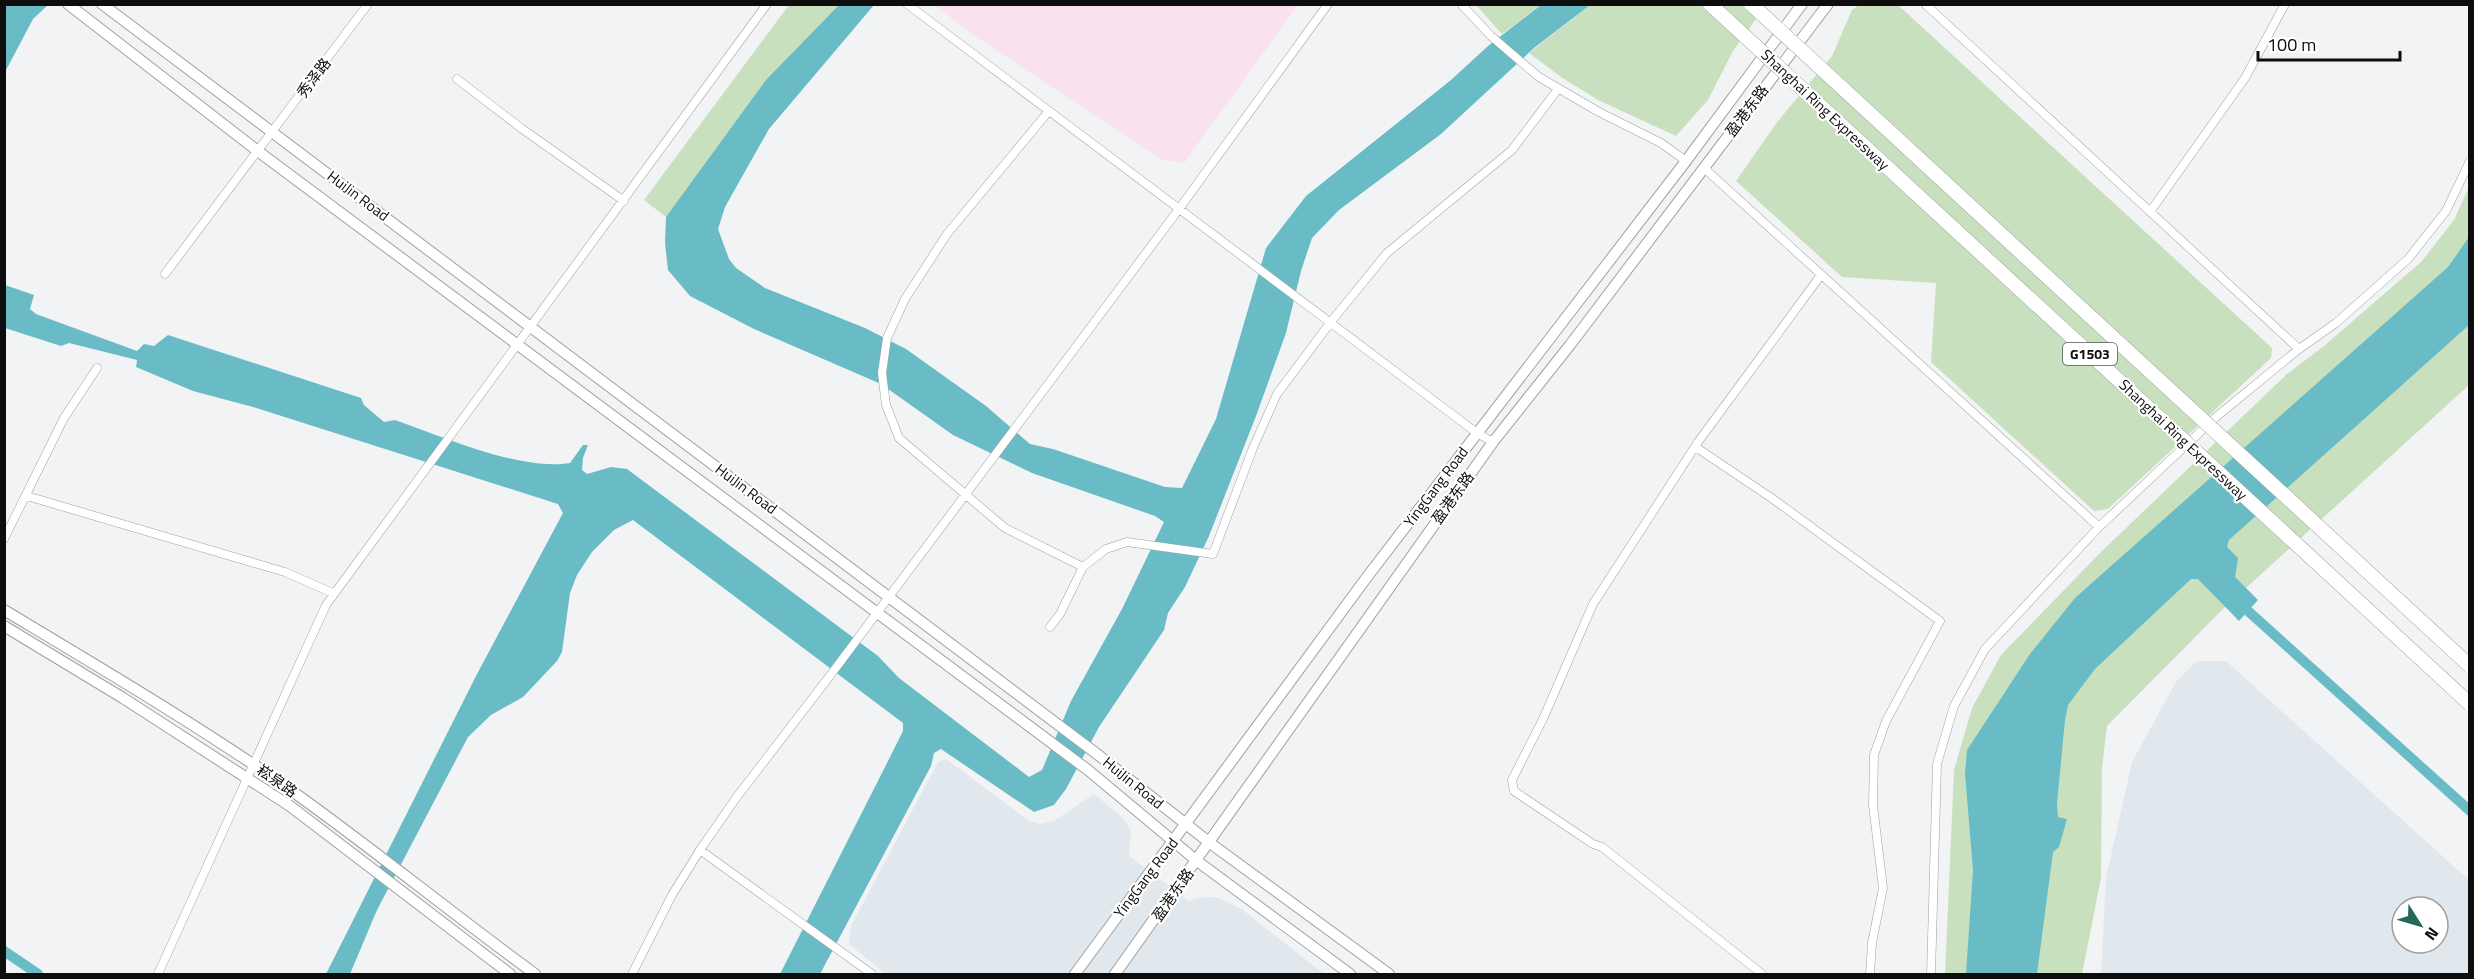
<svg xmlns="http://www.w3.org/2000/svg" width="2474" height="979" font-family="'Titillium Web','Noto Sans SC',sans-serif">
  <rect width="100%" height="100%" fill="#f2f3f4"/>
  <path fill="#e0e8ee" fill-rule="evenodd" d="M2197,661H2226L2469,880V974H2101L2106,878L2132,762L2176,682ZM2402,907H2438V943H2402Z
    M946,759L1029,821L1040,824L1054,821L1094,794L1123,818L1131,831L1129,856L1189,901L1196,898L1214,897L1228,902L1244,911L1324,974H886L849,944L851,926L938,762Z"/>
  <path fill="#f9e2ee" d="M935,5H1298L1184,163L1160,159L969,32Z"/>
  <path fill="#c9e0bf" d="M789,5H839L703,169L666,217L644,200Z
    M1476,5H1541L1502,34Z
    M1590,5H1766L1733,51L1708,100L1676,136L1598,100L1561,77L1529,53Z
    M1859,5H1898L2272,348L2271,358L2108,509L2094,511L1931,362L1936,283L1842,277L1736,181L1778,121L1832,56L1852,10Z
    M2469,187V385L2224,608L2107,726L2102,768L2101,878L2082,974H1945L1954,770L1972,708L2001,655L2101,552L2287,374L2324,346L2421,262L2454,220Z"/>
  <path fill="#69bcc6" d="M5,4L48,5L33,19L5,72Z
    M839,5H874L769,129L725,207L718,229L729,259L736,268L765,288L865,328L906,349L986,406L1030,444L1053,449L1165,487L1182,488L1216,419L1266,248L1306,196L1451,80L1488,46L1541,5H1590L1534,48L1441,134L1339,210L1312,238L1301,271L1286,333L1256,416L1209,536L1185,587L1168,613L1164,630L1099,727L1066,789L1054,805L1034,812L941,749L934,753L931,766L820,974H780L884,769L903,731V723L633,520L614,530L592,552L577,575L570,593L562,652L557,661L523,697L491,715L468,737L377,910L350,974H326L476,676L563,513L558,504L253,407L193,391L136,367L137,360L69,343L61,346L5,328V285L34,295L30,309L36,314L137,351L144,344L154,346L168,335L361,398L364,405L384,422L395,420C444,437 519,471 570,463L583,445H588L583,458L582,470L587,474L611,467L627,469L878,656L899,678L1029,777L1042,770L1071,701L1122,609L1164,522L1155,516L1032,473L953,435L881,384L754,329L690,296L668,270L665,243L666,217L766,80Z
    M2469,237V325L2229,540L2227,547L2238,558L2235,577L2258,600L2239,621L2198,579H2191L2095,669L2068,705L2065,720L2057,804L2058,817L2067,819L2059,847L2053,852L2037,974H1966L1973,870L1965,774L1967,750L2030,654L2075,598L2448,267Z"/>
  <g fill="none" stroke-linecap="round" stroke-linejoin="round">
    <path stroke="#69bcc6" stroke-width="10" d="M2238,602L2470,811
      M4,951L38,974"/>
    <defs>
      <path id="street" d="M907,4L1477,433L1493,442
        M1461,4L1491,36L1539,77L1599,112L1661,143L1686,161
        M1925,4L2299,349
        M457,79L521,128L624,201
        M1049,111L947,234L905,299L887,338L882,373L886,405L899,438L1005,528L1083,567
        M1704,168L2099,527
        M2150,212L2245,78L2285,4
        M165,274L368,4
        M1697,448L1773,499L1940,621L1886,721L1874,755L1873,805L1883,888L1872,943L1870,974
        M27,496L285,572L333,593
        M4,539L64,418L97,368
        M1050,627L1060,614L1083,567L1106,549L1127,542L1213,554L1253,448L1277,394L1330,323L1387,253L1512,150L1558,89
        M700,850L872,974
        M1675,905L1602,847L1593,844L1514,791L1512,780L1543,719L1593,604L1698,442L1821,275
        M1675,905L1762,974
        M158,974L326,605L767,4
        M632,974L672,895L700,850L736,798L829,677L1179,209L1328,4
        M1931,974L1937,764L1954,706L1985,649L2099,527L2216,417L2299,349L2336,323L2408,259L2446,211L2470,161"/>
      <path id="secondary" d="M68,4L259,152L1088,770L1197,861L1350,974
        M102,4L1097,754L1210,843L1389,974
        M4,610C99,667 194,723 285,786C370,846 451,913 535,974
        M4,626L123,698L290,806L510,974
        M1075,974L1367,577L1686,161L1802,4
        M1115,974L1493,442L1570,345L1828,4"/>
    </defs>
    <use href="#street" stroke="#9fa0a1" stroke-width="9"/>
    <use href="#secondary" stroke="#9fa0a1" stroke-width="12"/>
    <use href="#street" stroke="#fff" stroke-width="8"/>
    <use href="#secondary" stroke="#fff" stroke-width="10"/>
    <defs>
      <path id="highway-bridge" d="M1710,4L2470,704
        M1751,4L2470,666"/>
    </defs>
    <use href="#highway-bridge" stroke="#9fa0a1" stroke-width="15" stroke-linecap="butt"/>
    <use href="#highway-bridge" stroke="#fff" stroke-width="14"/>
  </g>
  <g text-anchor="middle" stroke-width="4.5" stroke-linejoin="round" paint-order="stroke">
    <rect fill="#fff" stroke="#565656" stroke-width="1.5" x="2063" y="343" width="54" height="22" rx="4.5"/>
    <g font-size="14" font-weight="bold" fill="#0d0d0d">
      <text x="2090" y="359">G1503</text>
    </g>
    <g font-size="15" fill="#0d0d0d" stroke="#fff">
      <text transform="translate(314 78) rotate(-53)" y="5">秀泽路</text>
      <text transform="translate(1825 110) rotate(43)" y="5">Shanghai Ring Expressway</text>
      <text transform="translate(1747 111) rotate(-53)" y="5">盈港东路</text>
      <text transform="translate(358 196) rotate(37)" y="5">HuiJin Road</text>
      <text transform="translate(2183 440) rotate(43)" y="5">Shanghai Ring Expressway</text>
      <text transform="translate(1436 487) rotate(-53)" y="5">YingGang Road</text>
      <text transform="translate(746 489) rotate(37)" y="5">HuiJin Road</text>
      <text transform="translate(1453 498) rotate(-54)" y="5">盈港东路</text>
      <text transform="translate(277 781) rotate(35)" y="5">崧泉路</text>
      <text transform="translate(1133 783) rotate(39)" y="5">HuiJin Road</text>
      <text transform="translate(1146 878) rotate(-53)" y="5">YingGang Road</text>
      <text transform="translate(1173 895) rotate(-55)" y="5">盈港东路</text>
    </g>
  </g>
  <rect width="2474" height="979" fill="none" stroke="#0d0d0d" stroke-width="12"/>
  <g transform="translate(2420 925) rotate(127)"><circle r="28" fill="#ffffff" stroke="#9e9e9e" stroke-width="1.5"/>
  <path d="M0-4.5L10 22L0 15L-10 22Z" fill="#246859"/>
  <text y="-9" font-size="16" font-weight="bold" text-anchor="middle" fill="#0d0d0d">N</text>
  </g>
  <path d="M2258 51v9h142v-9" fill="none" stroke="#0d0d0d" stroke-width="3"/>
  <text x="2267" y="51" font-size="18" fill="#0d0d0d" stroke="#ffffff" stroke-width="4.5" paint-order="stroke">100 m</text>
</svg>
